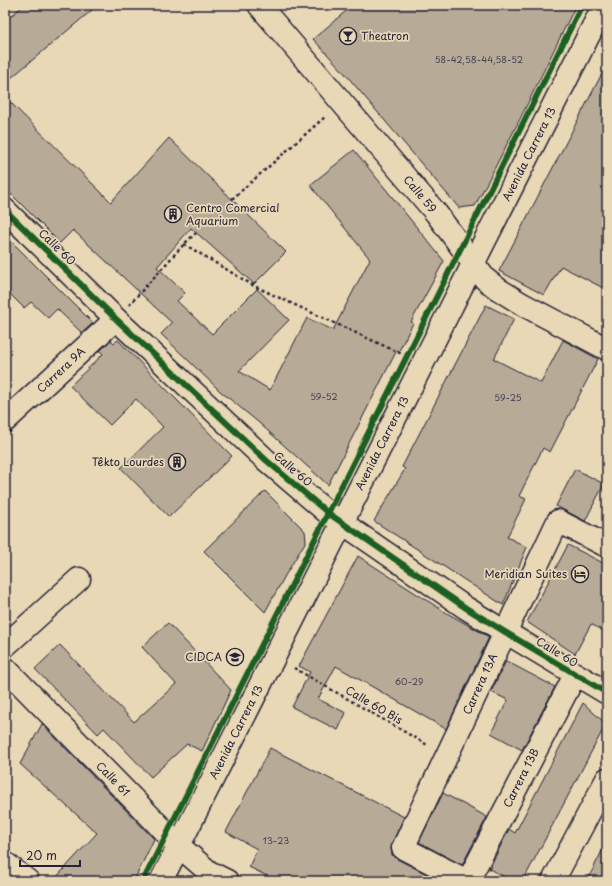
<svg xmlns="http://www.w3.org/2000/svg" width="612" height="886" font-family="'Playpen Sans',sans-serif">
  <rect width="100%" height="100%" fill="#e9d8b5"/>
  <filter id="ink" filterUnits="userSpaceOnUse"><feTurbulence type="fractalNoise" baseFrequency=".025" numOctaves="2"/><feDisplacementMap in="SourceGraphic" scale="8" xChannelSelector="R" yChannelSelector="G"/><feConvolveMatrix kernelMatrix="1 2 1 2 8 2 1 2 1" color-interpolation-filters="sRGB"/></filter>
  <g filter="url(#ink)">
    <path fill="#b7ab97" stroke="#22223b" d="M24,5H98L5,83V21Z
      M353,5H576L519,121L475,206L459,208L341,69L313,39Z
      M607,64V290L561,266L544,295L499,271Z
      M5,97L111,202L169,138L286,252L254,284L191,228L157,267L185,293L177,301L212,334L257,289L289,320L239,371L270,390L307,318L333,330L370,259L310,185L354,150L444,261L411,322L413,323L399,351L397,350L328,485L258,422L220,391L161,334L172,323L73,230L60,243L5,188Z
      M5,235L93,323L82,333L57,309L48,318L31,302L24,308L5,289Z
      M486,305L514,319L494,359L541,383L563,340L598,359L550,452L543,448L519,496L526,499L507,537L527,547L503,605L374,521L405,469L402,467Z
      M111,340L114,343L118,340L232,456L169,517L121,468L163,427L136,399L110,425L70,386L103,354L100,351Z
      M575,469L604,484L585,521L556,506Z
      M265,491L305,531L306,541L286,574L265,612L204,551Z
      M568,545L607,565V633L591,624L575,654L527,622Z
      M358,556L445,612L489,637L446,729L336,666L318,699L346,713L338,730L292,707L310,672L299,666Z
      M168,623L231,690L202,751L187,744L151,777L104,728L98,734L35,669L60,645L134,722L176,684L142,647Z
      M506,661L555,687L522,750L491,733L508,700L491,692Z
      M583,703L606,724L523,881H513L489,869L509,829L515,833Z
      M42,724L154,839L134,881H53L97,833L20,764Z
      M270,748L404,817L392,843L391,848L392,855L397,859L440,881H277L249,867L257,849L226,832Z
      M443,793L487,817L462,865L419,842Z
      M607,841V881H587Z"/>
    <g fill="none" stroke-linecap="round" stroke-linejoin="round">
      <defs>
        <path id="minor" d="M259,5L436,213L485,279L498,289L522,304L607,349
          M5,210L116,319L266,460L328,513L466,608L505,632L607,693
          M5,421L116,319
          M5,646L79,579
          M5,668L179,846L209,872L227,881
          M5,863L28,881
          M467,881L403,848L558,521L607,546
          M468,881L575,675
          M553,881L607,779"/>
        <path id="major" d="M161,881L604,5"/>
      </defs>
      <use href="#minor" stroke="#22223b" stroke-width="25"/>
      <use href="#major" stroke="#22223b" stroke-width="25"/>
      <path stroke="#22223b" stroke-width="2.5" stroke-dasharray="3 3" stroke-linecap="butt" d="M232,199L326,116
        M184,244L254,286L404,355
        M129,305L184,244L196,233
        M294,668L429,746"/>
      <use href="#minor" stroke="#e9d8b5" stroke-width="22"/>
      <use href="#major" stroke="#e9d8b5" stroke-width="22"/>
      <defs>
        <path id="cycleway" d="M5,210L116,319L266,460L328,513L466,608L505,632L607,693
          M143,881L407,356L582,5"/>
      </defs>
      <use href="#cycleway" stroke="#e9d8b5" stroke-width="8"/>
      <use href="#cycleway" stroke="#1b5e20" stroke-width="6"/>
    </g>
  </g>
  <defs>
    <symbol id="bar-ring" viewBox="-11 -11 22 22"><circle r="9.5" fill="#e9d8b5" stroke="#22223b" stroke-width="1.5"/><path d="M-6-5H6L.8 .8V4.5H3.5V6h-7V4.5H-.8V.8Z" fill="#22223b"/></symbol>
    <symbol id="building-ring" viewBox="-11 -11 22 22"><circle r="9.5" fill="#e9d8b5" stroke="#22223b" stroke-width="1.5"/><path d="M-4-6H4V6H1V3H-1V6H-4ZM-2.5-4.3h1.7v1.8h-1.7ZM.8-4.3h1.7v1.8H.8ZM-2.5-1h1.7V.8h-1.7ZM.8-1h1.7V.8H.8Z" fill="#22223b"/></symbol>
    <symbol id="hotel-ring" viewBox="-11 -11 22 22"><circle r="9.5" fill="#e9d8b5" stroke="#22223b" stroke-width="1.5"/><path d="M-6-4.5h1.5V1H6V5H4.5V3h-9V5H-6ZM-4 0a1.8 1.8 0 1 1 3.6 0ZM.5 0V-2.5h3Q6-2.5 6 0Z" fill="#22223b"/></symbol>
    <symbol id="university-ring" viewBox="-11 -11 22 22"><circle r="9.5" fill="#e9d8b5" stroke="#22223b" stroke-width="1.5"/><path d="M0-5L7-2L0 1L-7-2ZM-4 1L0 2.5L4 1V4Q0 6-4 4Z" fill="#22223b"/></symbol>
  </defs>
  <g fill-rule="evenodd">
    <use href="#bar-ring" x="338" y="26" width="20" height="20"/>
    <use href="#building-ring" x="163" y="204" width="20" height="20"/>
    <use href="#building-ring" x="167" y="452" width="20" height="20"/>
    <use href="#hotel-ring" x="570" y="564" width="20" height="20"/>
    <use href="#university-ring" x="225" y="647" width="20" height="20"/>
  </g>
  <g text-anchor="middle" stroke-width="3.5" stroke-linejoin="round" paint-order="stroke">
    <g font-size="9" fill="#474452">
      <text x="479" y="63">58-42,58-44,58-52</text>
      <text x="324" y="400">59-52</text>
      <text x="508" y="401">59-25</text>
      <text x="409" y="685">60-29</text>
      <text x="276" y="844">13-23</text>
    </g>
    <g font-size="11" fill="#22223b" stroke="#e9d8b5" text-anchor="end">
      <text x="361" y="40" text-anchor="start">Theatron</text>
      <text x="186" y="212" text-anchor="start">Centro Comercial<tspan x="186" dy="13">Aquarium</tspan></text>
      <text x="164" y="466">Têkto Lourdes</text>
      <text x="567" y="578">Meridian Suites</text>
      <text x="222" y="661">CIDCA</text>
    </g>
    <g font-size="11" fill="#22223b" stroke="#e9d8b5">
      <text transform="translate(529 154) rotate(-63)" y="4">Avenida Carrera 13</text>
      <text transform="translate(420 194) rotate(50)" y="4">Calle 59</text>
      <text transform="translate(57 247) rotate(44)" y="4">Calle 60</text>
      <text transform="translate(61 370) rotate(-43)" y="4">Carrera 9A</text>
      <text transform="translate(382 443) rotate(-63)" y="4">Avenida Carrera 13</text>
      <text transform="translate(293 469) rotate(41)" y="4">Calle 60</text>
      <text transform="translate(557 652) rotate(31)" y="4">Calle 60</text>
      <text transform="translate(480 684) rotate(-65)" y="4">Carrera 13A</text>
      <text transform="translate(374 705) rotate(30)" y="4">Calle 60 Bis</text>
      <text transform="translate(236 732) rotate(-63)" y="4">Avenida Carrera 13</text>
      <text transform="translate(521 778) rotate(-63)" y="4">Carrera 13B</text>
      <text transform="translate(113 779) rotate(46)" y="4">Calle 61</text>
    </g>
  </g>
  <rect width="612" height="886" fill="none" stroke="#e9d8b5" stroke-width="20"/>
  <rect x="10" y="10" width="592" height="866" fill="none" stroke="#22223b" stroke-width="1.5" filter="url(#ink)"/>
  <path d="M20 860v6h60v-6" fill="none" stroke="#22223b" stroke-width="2"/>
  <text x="26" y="860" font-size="12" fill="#22223b" stroke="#e9d8b5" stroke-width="3" paint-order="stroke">20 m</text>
</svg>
